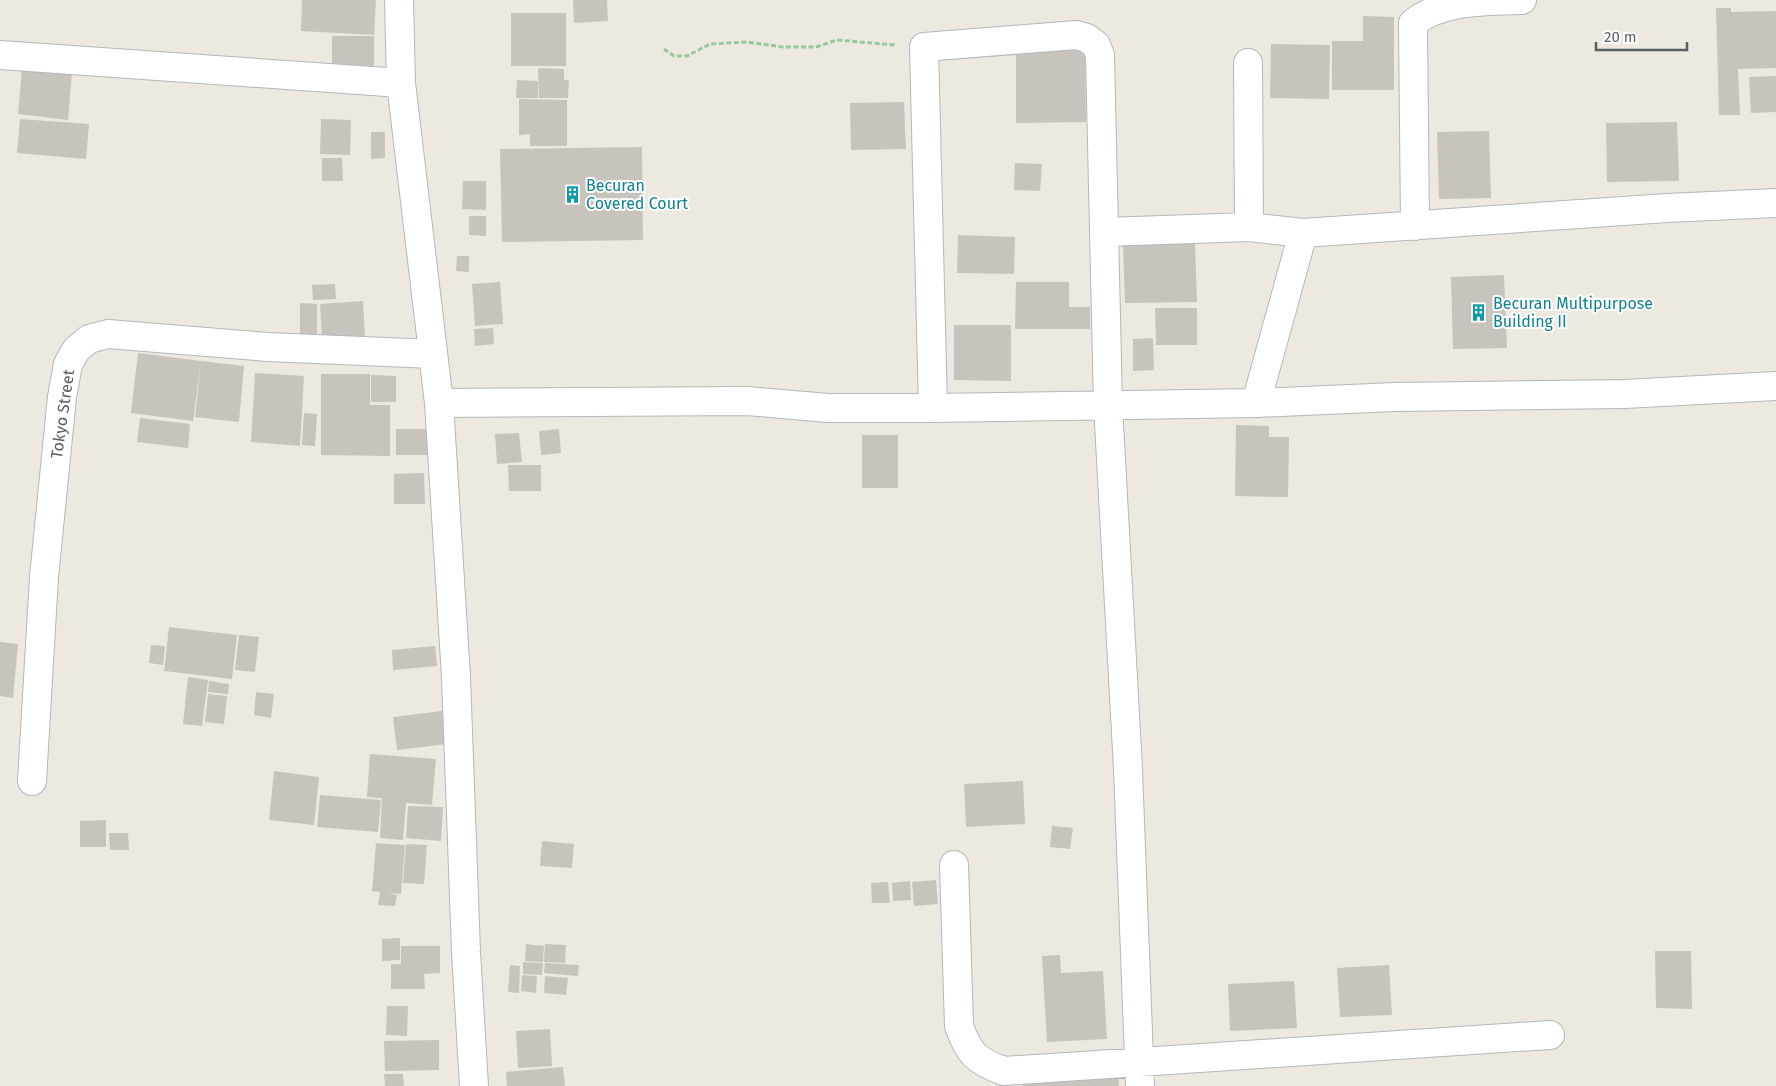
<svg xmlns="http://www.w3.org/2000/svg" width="1776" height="1086" font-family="'Fira Sans',sans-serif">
  <rect width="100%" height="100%" fill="#ede9e0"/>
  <path fill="#c8c3bd" d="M302,0H376L374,35L301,31Z
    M573,0H607L608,21L574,23Z
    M1716,8H1731V12L1776,11V68L1738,69L1740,115H1719Z
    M511,13H566V66H511Z
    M1363,16L1394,17V90H1332V41H1363Z
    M332,36H374V77L332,76Z
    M1016,43H1085L1086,122L1016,123Z
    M1271,44L1330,45L1329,99L1270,98Z
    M22,68L72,73L68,120L18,114Z
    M538,68L564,69V80H569L568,98H539Z
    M1776,76V112L1751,113L1749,77Z
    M517,80L538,81V98H516Z
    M519,99L567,100V146H530V134L519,135Z
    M904,102L906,149L851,150L850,103Z
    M20,119L89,124L86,159L17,153Z
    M321,119L351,120L350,155L320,154Z
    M1677,122L1679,181L1607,182L1606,123Z
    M1489,131L1491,198L1439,199L1437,132Z
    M371,132H385V158L371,159Z
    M642,147L643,240L502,242L500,149Z
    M322,158H342L343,181H322Z
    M1015,163L1042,164L1040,191L1014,190Z
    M463,181H486V210L462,209Z
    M469,216H486V236L469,235Z
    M958,235L1015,237L1014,274L957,273Z
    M1195,243L1197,302L1125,303L1123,245Z
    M457,256H469V272L456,271Z
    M1504,275L1507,348L1453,349L1451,277Z
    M500,282L503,324L475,326L472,284Z
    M1016,282H1069V307H1090V329H1015Z
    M335,284L336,299L313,300L312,285Z
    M363,301L365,337L322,340L320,304Z
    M300,303L317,304V338H300Z
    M1155,308H1197V345H1156Z
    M954,325H1011V381L954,380Z
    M493,328L494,344L475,346L474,329Z
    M1153,338L1154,370L1133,371V339Z
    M138,353L201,361L193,421L131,413Z
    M201,361L244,366L239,422L195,417Z
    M255,373L304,376L300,446L251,442Z
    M321,374H370V405H390V456L321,455Z
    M371,375L396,376V402H371Z
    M304,413L317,414L315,446L302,445Z
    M140,418L190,424L188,448L137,442Z
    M1236,425L1269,426V437H1289L1288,497L1235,496Z
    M396,429H428V455H396Z
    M559,429L561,453L541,455L539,431Z
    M519,433L522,462L497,464L495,434Z
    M862,435H898V488H862Z
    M508,465H541V491H509Z
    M424,473L425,504H394V474Z
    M169,627L237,635L232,679L164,671Z
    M239,635L259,637L255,672L235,670Z
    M0,642L18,644L13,698L0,696Z
    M151,645L165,646L163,665L149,663Z
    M435,646L437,666L393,670L392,650Z
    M188,677L208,680L202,726L183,724Z
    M209,681L229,684L228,694L208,692Z
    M256,692L274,694L271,718L254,715Z
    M208,694L227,696L224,724L205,722Z
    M442,711L447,744L397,750L393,717Z
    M370,754L436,759L432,805L406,803L403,840L380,838L382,798L367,797Z
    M274,771L319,777L314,825L269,820Z
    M1023,781L1025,824L966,827L964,784Z
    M320,795L381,800L378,832L317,827Z
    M408,806L443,807L441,841L406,838Z
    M106,820V847H80V821Z
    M1052,826L1073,828L1070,849L1050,847Z
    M109,833H128L129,850H110Z
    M542,841L574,844L572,868L540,866Z
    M376,843L405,845L401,894L388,893L397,895L395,906L378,905L380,892L372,891Z
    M406,844L427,845L424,884L403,883Z
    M936,880L938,904L914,906L912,882Z
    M910,881L911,900L893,901L892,883Z
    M888,882L890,903H872L871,883Z
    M400,938V960L382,961V939Z
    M526,944L544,946L543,962L525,961Z
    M545,944L566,945L565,963L544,962Z
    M401,946H440V973L424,974L425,989H391V964H401Z
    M1655,951H1691L1692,1009L1656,1008Z
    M1060,955L1061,973L1103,971L1107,1039L1047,1042L1042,956Z
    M523,962L543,963L542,975L523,974Z
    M545,963L579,965L578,976L544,973Z
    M510,965L520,966L519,993L508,992Z
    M1389,965L1392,1015L1340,1017L1337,968Z
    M522,975L537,976L536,993L521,991Z
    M545,976L568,978L566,995L544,993Z
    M1294,981L1297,1028L1230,1031L1228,984Z
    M387,1006H408L407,1036L386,1035Z
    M550,1029L552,1066L518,1068L516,1031Z
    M439,1040V1070L385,1071L384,1041Z
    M563,1067L565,1086H507L506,1072Z
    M1118,1071L1119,1086H1023L1022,1077Z
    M384,1074H403L404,1086H385Z"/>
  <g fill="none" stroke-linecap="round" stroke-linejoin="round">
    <defs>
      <path id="minor" d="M399,0L401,83L439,403L456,677L466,952L474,1086
        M0,55L401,83
        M1248,63L1249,227
        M1415,226L1413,23C1441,0 1486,1 1522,0
        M1105,232L1249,227L1303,233L1667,208L1776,203
        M439,403L747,401L828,408H933L1256,403L1395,397L1624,394L1776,386
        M1256,403L1303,233
        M933,408L924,47L1076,35L1087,38L1096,45L1100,55L1108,405L1128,769L1140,1086
        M32,781L44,577L62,397L68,364L76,350L89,339L108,334L268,347L433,354
        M954,865L959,1026C969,1054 976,1061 1004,1071L1550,1035"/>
    </defs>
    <use href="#minor" stroke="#b3b7bc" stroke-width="30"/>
    <path stroke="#93c99d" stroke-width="3" stroke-dasharray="5 2.5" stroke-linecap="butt" d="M664,49L674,56H687L710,44L747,42L783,47H816L837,40L895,45"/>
    <use href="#minor" stroke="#fff" stroke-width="28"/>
  </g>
  <defs>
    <symbol id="building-bare" viewBox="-9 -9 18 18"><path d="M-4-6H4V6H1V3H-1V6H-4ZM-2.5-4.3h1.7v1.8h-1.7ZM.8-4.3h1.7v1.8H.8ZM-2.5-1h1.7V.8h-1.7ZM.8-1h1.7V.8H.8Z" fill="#0f9aa8" stroke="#fff" stroke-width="2.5" paint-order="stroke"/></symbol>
  </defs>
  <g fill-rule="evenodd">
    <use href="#building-bare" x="560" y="182" width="25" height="25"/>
    <use href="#building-bare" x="1466" y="300" width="25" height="25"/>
  </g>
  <g text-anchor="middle" stroke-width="4" stroke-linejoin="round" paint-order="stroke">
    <g font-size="16" fill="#0d838f" stroke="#fff" text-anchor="start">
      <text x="586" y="191">Becuran<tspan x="586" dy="18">Covered Court</tspan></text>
      <text x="1493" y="309">Becuran Multipurpose<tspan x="1493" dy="18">Building II</tspan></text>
    </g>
    <g font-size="16" fill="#595e62" stroke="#fff">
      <text transform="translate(62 414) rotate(-82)" y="6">Tokyo Street</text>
    </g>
  </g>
  <path d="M1596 42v8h91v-8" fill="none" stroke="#595e62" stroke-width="2.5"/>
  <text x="1604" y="42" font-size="15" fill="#595e62" stroke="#ffffff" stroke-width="4" paint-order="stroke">20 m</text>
</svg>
